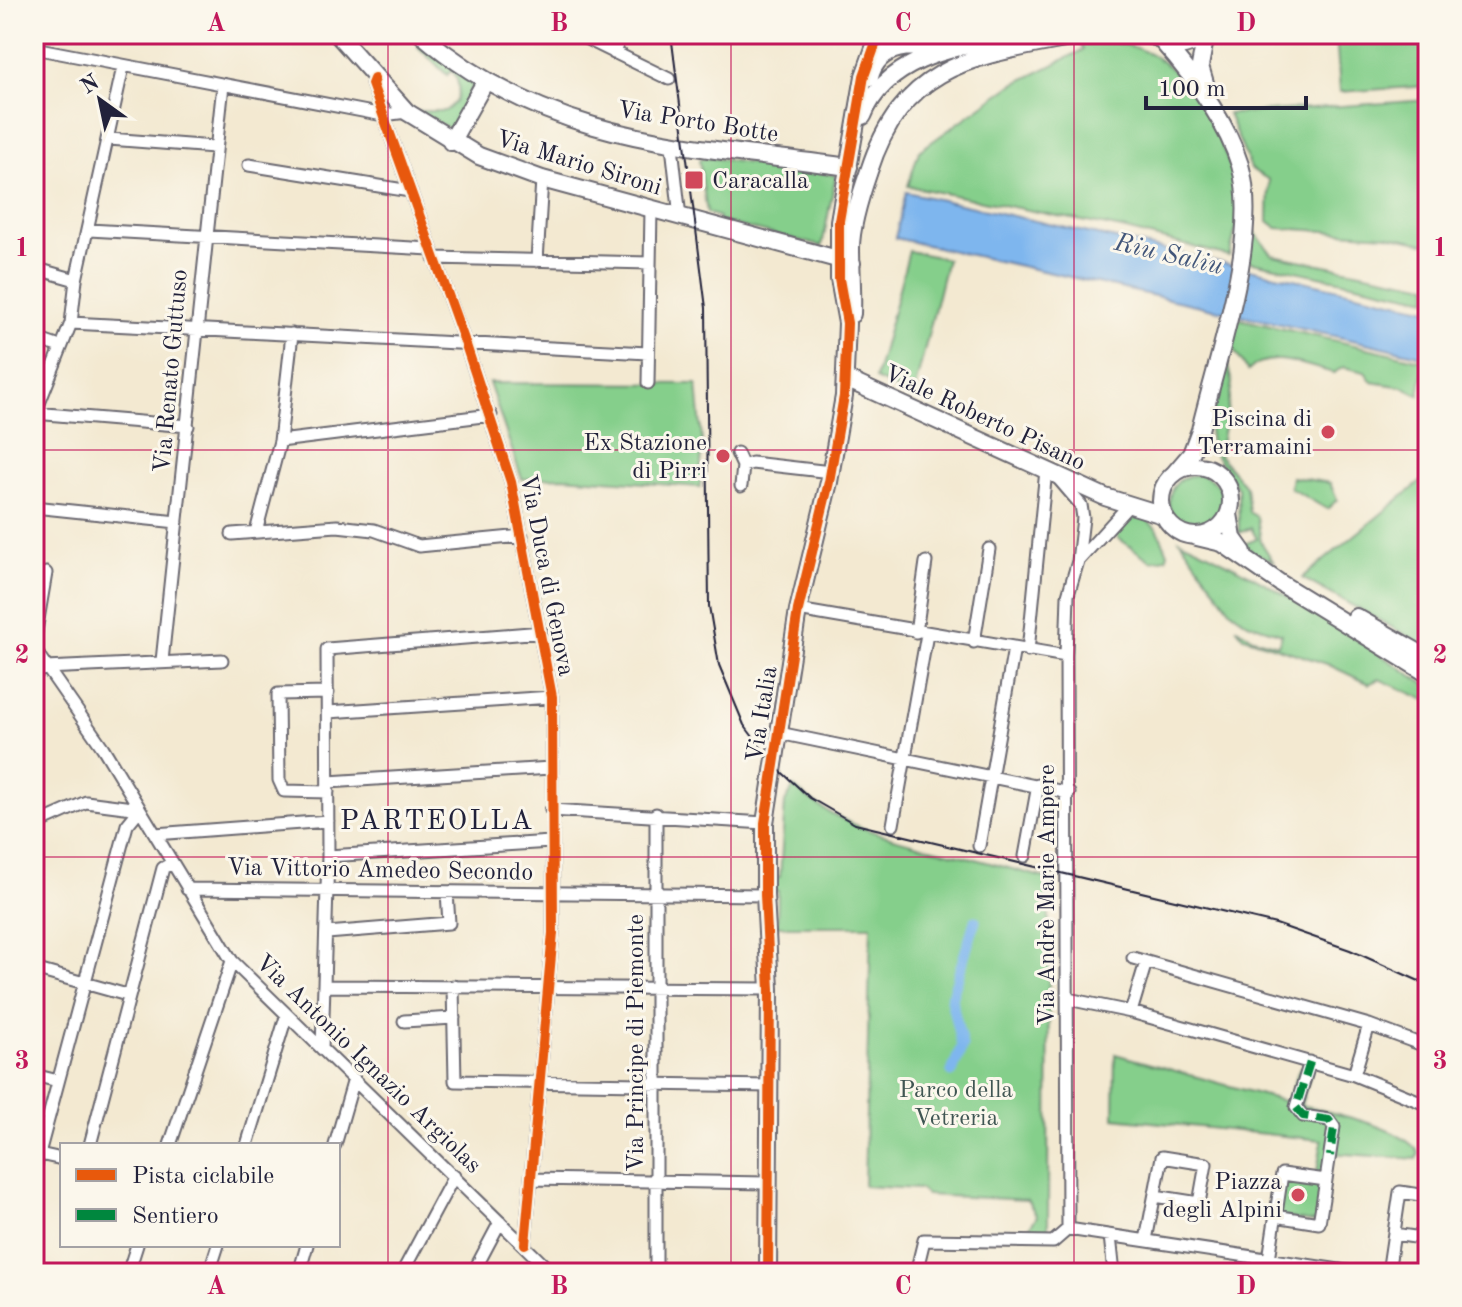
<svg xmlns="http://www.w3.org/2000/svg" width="1462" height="1307" font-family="'Old Standard TT',serif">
  <rect width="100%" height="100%" fill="#fbf7ec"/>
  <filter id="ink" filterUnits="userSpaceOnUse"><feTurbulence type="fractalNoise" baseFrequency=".0125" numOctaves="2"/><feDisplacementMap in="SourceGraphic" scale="16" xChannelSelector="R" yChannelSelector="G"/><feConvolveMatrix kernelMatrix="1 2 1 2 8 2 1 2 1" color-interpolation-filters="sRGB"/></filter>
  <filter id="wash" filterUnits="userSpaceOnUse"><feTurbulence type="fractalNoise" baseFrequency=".006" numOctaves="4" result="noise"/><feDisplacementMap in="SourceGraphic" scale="32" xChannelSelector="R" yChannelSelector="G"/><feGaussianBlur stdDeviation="1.8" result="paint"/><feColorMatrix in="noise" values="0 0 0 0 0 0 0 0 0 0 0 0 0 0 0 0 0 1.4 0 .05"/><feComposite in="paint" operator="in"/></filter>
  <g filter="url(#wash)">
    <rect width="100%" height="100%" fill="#f3e9d1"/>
    <path fill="#85cf8b" stroke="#547863" stroke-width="2" d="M1336,34H1428V86L1340,92Z
      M1108,42C1166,47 1195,89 1218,137C1227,157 1237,180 1238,202C1239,220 1234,239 1229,256L1122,229L908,186L919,151L1010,86L1083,50L1081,45Z
      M421,43L476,81L450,129L418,111H445C461,101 462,85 452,70L447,75L418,47Z
      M1428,100V244L1388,235L1277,228L1268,221L1269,180L1251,169L1228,114Z
      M711,158L836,175L822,246L718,221L719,217L707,213L699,159Z
      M1253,230L1273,255L1428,285V299L1248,261Z
      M909,251L947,259L913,396L875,379Z
      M1235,318L1425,361L1419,395L1403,387L1372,382L1365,372L1343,367L1334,373C1307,367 1269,348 1248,371L1231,346Z
      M1227,363L1232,383L1219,455L1246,487L1249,512L1257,517L1261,542L1273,561L1254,553L1244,544L1257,539L1251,528L1239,533L1238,488L1212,451L1209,430Z
      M489,383L697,384L702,440L700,487L563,477L522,479Z
      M1169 502a27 27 0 1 1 54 0a27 27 0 1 1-54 0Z
      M1428,476V647L1302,578Z
      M1292,477L1330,483L1337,500L1327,509L1290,488Z
      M1142,515L1158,530L1168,553L1166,558L1151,561L1118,538L1115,528L1121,520L1128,521Z
      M1180,540C1268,579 1347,633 1428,686V701L1379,679L1369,684L1327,664L1244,637L1236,627L1253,638L1278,645L1282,634L1248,623L1231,611Z
      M794,787C839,827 890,838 947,852C981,860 1015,870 1049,879L1048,1230L1027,1231L1037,1216L1027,1200L926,1195L919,1189L864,1186L871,926H777L778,891L770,890L769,877H780L785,802Z
      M1115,1054L1287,1102L1300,1067L1312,1069L1301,1105C1332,1113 1402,1126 1419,1153L1417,1159L1330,1153L1319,1223L1275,1216L1282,1174L1316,1179L1322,1140L1114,1118Z"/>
    <path fill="#7eb6ee" stroke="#506c94" stroke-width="2" d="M906,192L1428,309V357L895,238Z"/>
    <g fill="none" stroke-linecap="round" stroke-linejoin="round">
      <path stroke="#7eb6ee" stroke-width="11" d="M952,1072L962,1046L951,999L975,921"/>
    </g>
  </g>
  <g filter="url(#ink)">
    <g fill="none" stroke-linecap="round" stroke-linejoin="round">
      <defs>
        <path id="street" d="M577,34L669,79
          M924,34L934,49
          M34,48L383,115L407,112
          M614,53L621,34
          M374,79L372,84L466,345L511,482L552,697L553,933L525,1244
          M109,139L214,147
          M672,146L680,217
          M249,165L410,191
          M89,230L431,249
          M434,258L650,263
          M537,261L542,179
          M34,268L76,280
          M71,323L648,353
          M34,338L60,347
          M648,383L651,209
          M34,413L188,426
          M34,416L71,323L76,280L123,67
          M280,441L491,415
          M737,453L743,466
          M1057,477L1081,505L1083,518L1078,561L1068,595L1066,656L1068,1229
          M741,486L743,466L752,463L831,472
          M34,507L177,522
          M256,532L280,441L292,334
          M232,534L337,526L374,530L419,546L522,536
          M1078,561L1129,505
          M798,610L1066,656
          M916,632L926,562
          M974,642L989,549
          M34,643L46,573
          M34,649L103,748L232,961L552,1273
          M1028,651L1046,470
          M162,661L223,85
          M34,674L45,668L222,660
          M328,693L278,694L279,780L284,791L328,792
          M328,712L552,697
          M779,733L1069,793
          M328,782L551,768
          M551,810L765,823
          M656,814V1273
          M34,825L86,802L140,809
          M893,825L927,634
          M155,834L328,821
          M979,846L1014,648
          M328,856L551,842
          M1025,856L1038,785
          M187,889L765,895
          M327,933L449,923L447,892
          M1133,958L1369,1025L1428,1047
          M34,969L127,995
          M325,986L770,989
          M453,986L455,1081L771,1086
          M1068,999L1131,1012L1354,1075L1428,1105
          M1131,1012L1146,962
          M404,1021L454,1018
          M322,1049L328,856L327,649L542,632
          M1310,1062L1296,1107L1303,1116L1329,1120L1334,1127L1326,1180
          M34,1075L58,1081
          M1354,1075L1369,1025
          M90,1145L163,868L172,863
          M170,1145L232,961
          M247,1145L286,1017
          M335,1145L354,1079
          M35,1153L62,1159
          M34,1172L127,825L140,809
          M532,1179L767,1183
          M1068,1229L1359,1273
          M1394,1234L1428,1239
          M1110,1236L1114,1273
          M1146,1240L1162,1157L1206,1164L1199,1203L1155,1196
          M1269,1259L1282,1174L1326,1180L1319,1223L1275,1216
          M128,1273L137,1245
          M209,1273L218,1245
          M299,1273L307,1245
          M402,1273L454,1176
          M473,1273L500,1222
          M916,1273L924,1240L1053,1242L1068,1229
          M1388,1273L1400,1192L1428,1196"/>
        <path id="secondary" d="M337,34L407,112L479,156L542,179L852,263
          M421,34C551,145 690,145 849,167
          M883,34H895
          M1143,34L1159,38
          M1206,34L1200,66L1208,93
          M1161,40C1192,75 1226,120 1240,165C1261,236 1217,357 1200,430L1191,454L1173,475
          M1162,41C1179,50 1192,47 1206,34
          M870,77C879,42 914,45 943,51
          M863,116C887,54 965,46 1022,34
          M451,142L486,80
          M852,314C853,292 851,270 851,248C851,224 861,194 869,171C906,55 985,56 1090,34
          M846,379L1105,497L1163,515
          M1161 501a35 35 0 1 1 70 0a35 35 0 1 1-70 0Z
          M1229,514L1233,538L1243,552
          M1197,537L1222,543L1280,583L1428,674
          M1356,617L1428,658
          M768,1273L770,989L765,895V823L798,610L829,482L844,396L847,323L839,279V221L864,76L879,34"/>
      </defs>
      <use href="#street" stroke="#6b6870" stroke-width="15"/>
      <use href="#secondary" stroke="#6b6870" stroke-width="20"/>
      <use href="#street" stroke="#fff" stroke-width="11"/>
      <use href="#secondary" stroke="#fff" stroke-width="16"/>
      <path stroke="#22223b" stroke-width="2" d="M671,34L706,308L709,606L719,665L744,725L774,765L810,798L855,824L1276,924L1350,950L1428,985"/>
      <path stroke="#00873e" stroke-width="8" stroke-dasharray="16 8" stroke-linecap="butt" d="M1310,1062L1296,1107L1303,1116L1329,1120L1334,1127L1330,1156"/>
      <defs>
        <path id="cycleway" d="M374,79L372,84L466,345L511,482L552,697L553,933L525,1244
          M768,1273L770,989L765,895V823L798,610L829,482L844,396L847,323L839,279V221L864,76L879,34"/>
      </defs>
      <use href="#cycleway" stroke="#fbf7ec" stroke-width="15"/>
      <use href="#cycleway" stroke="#e8590c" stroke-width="10"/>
    </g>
  </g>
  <path fill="none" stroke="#c2185b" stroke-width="2" stroke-opacity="0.55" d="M388,34V1273M731,34V1273M1074,34V1273M34,450H1428M34,857H1428"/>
  <g fill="#d1495b" stroke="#fbf7ec" stroke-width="3">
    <rect x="684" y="170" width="20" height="20" rx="4"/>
    <circle cx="1328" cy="432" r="8"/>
    <circle cx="723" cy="456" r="8"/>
    <circle cx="1298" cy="1195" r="8"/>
  </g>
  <g text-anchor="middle" stroke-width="6" stroke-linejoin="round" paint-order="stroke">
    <g font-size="24" fill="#22223b" stroke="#fbf7ec">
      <text transform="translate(698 121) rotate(9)" y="8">Via Porto Botte</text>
      <text transform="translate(579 162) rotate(17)" y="8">Via Mario Sironi</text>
      <text transform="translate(170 371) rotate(-85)" y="8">Via Renato Guttuso</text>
      <text transform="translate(985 417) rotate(25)" y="8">Viale Roberto Pisano</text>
      <text transform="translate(548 575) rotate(79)" y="8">Via Duca di Genova</text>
      <text transform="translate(761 714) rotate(-81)" y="8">Via Italia</text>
      <text transform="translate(380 869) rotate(1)" y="8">Via Vittorio Amedeo Secondo</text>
      <text transform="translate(1046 895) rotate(-90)" y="8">Via Andrè Marie Ampere</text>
      <text transform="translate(635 1043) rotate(-90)" y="8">Via Principe di Piemonte</text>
      <text transform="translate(369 1063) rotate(44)" y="8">Via Antonio Ignazio Argiolas</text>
    </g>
    <g font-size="24" fill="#22223b" stroke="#fbf7ec" text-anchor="end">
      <text x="712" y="188" text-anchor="start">Caracalla</text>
      <text x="1312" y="426">Piscina di<tspan x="1312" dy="28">Terramaini</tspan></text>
      <text x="707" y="450">Ex Stazione<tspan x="707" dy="28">di Pirri</tspan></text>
      <text x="1282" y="1189">Piazza<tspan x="1282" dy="28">degli Alpini</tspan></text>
    </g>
    <g font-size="24" fill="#405653" stroke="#fbf7ec">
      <text x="956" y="1097">Parco della<tspan x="956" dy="28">Vetreria</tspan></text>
    </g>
    <g font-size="26" font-style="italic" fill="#42567a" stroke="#fbf7ec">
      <text transform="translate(1169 253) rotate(13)" y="9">Riu Saliu</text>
    </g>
    <g font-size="28" letter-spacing="2" fill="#22223b" stroke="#fbf7ec">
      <text x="437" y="829">PARTEOLLA</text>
    </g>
  </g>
  <rect width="1462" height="1307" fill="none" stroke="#fbf7ec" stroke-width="88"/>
  <rect x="60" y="1143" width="280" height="104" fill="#fbf7ec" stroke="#a4a2a5" stroke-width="2"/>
  <rect x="76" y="1169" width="40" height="12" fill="#e8590c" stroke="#a4a2a5" stroke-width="2"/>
  <text x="132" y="1183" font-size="24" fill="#22223b">Pista ciclabile</text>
  <rect x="76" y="1209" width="40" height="12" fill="#00873e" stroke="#a4a2a5" stroke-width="2"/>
  <text x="132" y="1223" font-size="24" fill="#22223b">Sentiero</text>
  <g transform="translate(100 100) rotate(327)" stroke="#fbf7ec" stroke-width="6" paint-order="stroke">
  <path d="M0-6L14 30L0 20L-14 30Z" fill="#22223b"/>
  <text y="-12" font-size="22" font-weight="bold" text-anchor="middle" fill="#22223b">N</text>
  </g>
  <path d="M1146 96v12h160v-12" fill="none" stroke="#22223b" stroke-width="4"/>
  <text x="1158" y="96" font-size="24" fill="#22223b" stroke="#fbf7ec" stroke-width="6" paint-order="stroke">100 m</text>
  <rect x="44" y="44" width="1374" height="1219" fill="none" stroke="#c2185b" stroke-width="3"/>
  <g font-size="26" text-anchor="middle" font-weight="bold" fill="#c2185b">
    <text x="216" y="31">A</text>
    <text x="559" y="31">B</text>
    <text x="903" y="31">C</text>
    <text x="1246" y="31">D</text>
    <text x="22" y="256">1</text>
    <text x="1440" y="256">1</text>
    <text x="22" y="663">2</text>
    <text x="1440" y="663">2</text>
    <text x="22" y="1069">3</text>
    <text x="1440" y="1069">3</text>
    <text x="216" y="1294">A</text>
    <text x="559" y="1294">B</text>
    <text x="903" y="1294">C</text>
    <text x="1246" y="1294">D</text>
  </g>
</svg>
